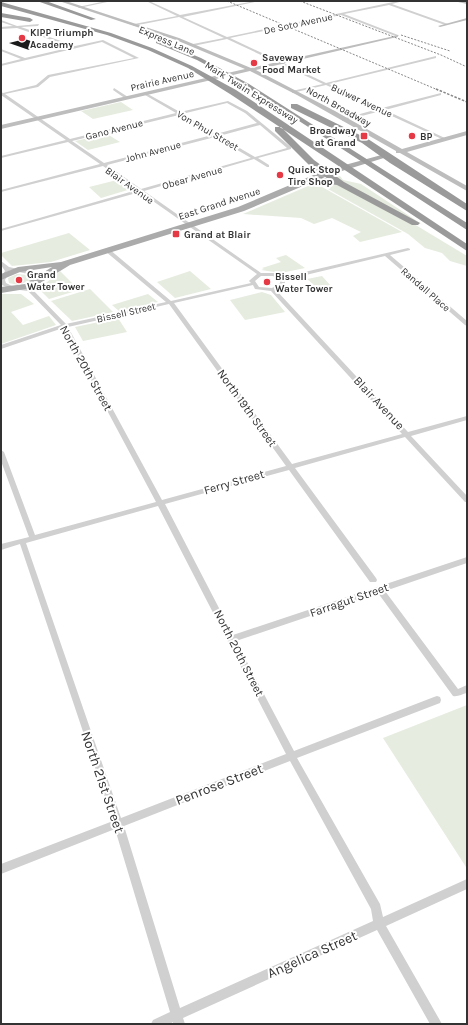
<svg xmlns="http://www.w3.org/2000/svg" width="468" height="1025" font-family="Karla,sans-serif">
  <rect width="100%" height="100%" fill="#fff"/>
  <path fill="#e6ecdf" d="M121,102L133,110L93,119L81,111Z
    M107,134L120,142L88,150L75,141Z
    M340,176L343,180L361,184L423,225L348,186L337,177Z
    M117,180L131,189L101,198L89,187Z
    M319,182L339,185L414,224L467,256V266L450,261L442,253L425,248L408,234L328,189Z
    M315,183L402,232L360,242L353,236L361,232L332,218L314,224L301,218L243,214Z
    M69,233L90,250L51,262L12,266L1,255V253Z
    M286,255L305,268L281,273L261,270L264,269L262,268L281,262L276,258Z
    M60,271L79,290L49,299L39,289Z
    M190,271L211,289L175,298L157,282Z
    M17,274L27,275L30,280L19,285L9,283L8,278Z
    M322,276L331,286L332,287L321,291L307,279Z
    M90,289L113,312L72,321L51,301Z
    M262,292L271,295L285,312L245,320L230,300Z
    M1,294H21L34,304L11,312L23,325L49,316L56,325L1,344Z
    M148,294L158,302L119,311L112,305Z
    M118,318L127,332L83,341L75,327Z
    M467,705V866L466,867L383,738Z"/>
  <path fill="#1a1a1a" d="M25,39L45,46L29,50L9,43Z"/>
  <g fill="none" stroke-linecap="round" stroke-linejoin="round">
    <path fill="#d0d0d0" fill-rule="evenodd" d="M106,1H112L79,8L78,7Z
      M146,1H149L180,15L255,1H260L183,17L227,37L398,1H403L392,4L448,24L445,25L389,5L344,14L398,35V37L341,15L230,38L326,83L436,56V58L329,84L382,108L441,93V95L385,110L447,139L444,140L381,111L342,121V119L378,109L326,85L292,93V91L323,84L227,39L193,46V44L224,38L179,17L133,26L134,24L177,16Z
      M1,20L17,26L39,24L38,26L21,27L75,46L103,40L139,58L50,77L38,87L5,94L70,139L176,113L145,95L146,93L180,112L228,101L247,111L291,147V149L258,158L269,165V167H267L254,159L144,191L261,273H274L283,277L408,248L410,249V250L390,255L467,321V326L465,325L385,256L285,280V285L276,290L408,432L467,416V420L411,436L467,496V502H465L405,437L295,468L376,578L377,580L376,582H370L289,470L165,504L233,635L467,557V563L385,591L458,689L467,685V693C462,694 458,697 453,696L378,593L236,641L294,751L434,697L437,696L440,697L441,700L440,703L297,758L380,904L383,917L467,879V889L386,926L442,1024H430L377,930L183,1018L185,1024H173V1022L170,1024H151L153,1020L170,1012L115,829L1,874V864L113,821L20,544L1,550V544L29,537L1,461V450L4,452L35,535L156,502L63,328L1,349V345L61,325L28,291L11,289L2,285L1,278L5,271L1,265V261L9,267L32,272L36,278L32,289L66,324L166,302L105,251V249H109L171,301L251,283L249,281L250,280L257,274L140,192L1,231V229L137,190L103,166L1,192V190L100,164L68,142L1,158V156L66,140L1,95V92L3,93L36,85L48,75L134,58L102,42L1,66V64L21,59L1,51V49L25,58L72,47L17,28L1,29V27L13,26L1,22ZM227,103L245,113L257,123L216,134L182,114ZM179,115L212,135L104,163L72,141ZM260,125L287,148L255,157L219,136ZM215,137L251,158L141,189L107,165ZM10,270L28,274L30,278L27,288L12,286L6,283L5,280ZM261,276H273L280,280V283L272,288L259,287L255,281ZM253,285L255,289L271,291L402,434L292,464L174,303ZM169,304L286,466L162,500L68,327ZM158,506L286,754L121,818L26,543ZM290,761L371,909L373,921L180,1008L124,826Z
      M114,88L128,97V99H126L113,90Z"/>
    <path fill="#bdbdbd" fill-rule="evenodd" d="M59,1H66L179,38L251,68L399,35L397,37L256,70L335,111L402,149L467,131V135L407,152L467,186V191L400,153H396V151L297,95L250,71L1,129V125L245,69L176,40Z
      M458,1L467,2V4L458,2Z
      M467,18V20L440,27L438,26Z"/>
    <path fill="#ababab" fill-rule="evenodd" d="M385,154L387,155V157L329,175L244,211L70,265L32,288L1,293V287L25,284L52,267L20,272L1,280V274L18,267L61,262L238,207L323,171Z"/>
    <path fill="#9a9a9a" fill-rule="evenodd" d="M37,1H46L96,19L91,20Z
      M1,2L111,33L152,48L192,66L236,90L467,244V251L230,94L188,68L148,50L107,35L1,6Z
      M1,13L30,18L33,20L30,22L1,17Z
      M156,41H160L201,58L249,84L467,223V230L245,86L197,60L156,43Z
      M291,104H297L368,139L467,204V211L390,163L362,143L291,108Z
      M275,127H281L314,160L344,182L420,223L418,225H412L337,185L322,183L297,186V182L300,181L322,177L328,179L308,164L275,131Z"/>
    <path stroke="#888" stroke-width="1" stroke-dasharray="2 1.5" stroke-linecap="butt" d="M227,1L438,90
      M300,1L441,55L467,67
      M401,35L450,51"/>
    <path stroke="#888" stroke-width="1.5" stroke-dasharray="2.5 1.5" stroke-linecap="butt" d="M436,89L467,102"/>
  </g>
  <g fill="#e63946" stroke="#fff" stroke-width="1.5">
    <circle cx="22" cy="38" r="4"/>
    <circle cx="254" cy="63" r="4"/>
    <rect x="360" y="132" width="8" height="8" rx="2"/>
    <circle cx="412" cy="136" r="4"/>
    <circle cx="280" cy="175" r="4"/>
    <rect x="172" y="230" width="8" height="8" rx="2"/>
    <circle cx="19" cy="280" r="4"/>
    <circle cx="267" cy="282" r="4"/>
  </g>
  <g text-anchor="middle" stroke-width="4" stroke-linejoin="round" paint-order="stroke">
    <g font-size="10" fill="#333" stroke="#fff">
      <text transform="translate(298 23) rotate(-12)" y="4">De Soto Avenue</text>
      <text transform="translate(167 40) rotate(23)" y="4">Express Lane</text>
      <text transform="translate(162 80) rotate(-13)" y="4">Prairie Avenue</text>
      <text transform="translate(252 92) rotate(32)" y="4">Mark Twain Expressway</text>
      <text transform="translate(362 100) rotate(25)" y="4">Bulwer Avenue</text>
      <text transform="translate(339 106) rotate(29)" y="4">North Broadway</text>
      <text transform="translate(114 129) rotate(-14)" y="4">Gano Avenue</text>
      <text transform="translate(208 130) rotate(30)" y="4">Von Phul Street</text>
      <text transform="translate(153 151) rotate(-15)" y="4">John Avenue</text>
      <text transform="translate(192 177) rotate(-16)" y="4">Obear Avenue</text>
      <text transform="translate(130 185) rotate(35)" y="4">Blair Avenue</text>
      <text transform="translate(219 203) rotate(-18)" y="4">East Grand Avenue</text>
      <text transform="translate(426 289) rotate(41)" y="4">Randall Place</text>
      <text transform="translate(126 312) rotate(-13)" y="4">Bissell Street</text>
    </g>
    <g font-size="10" font-weight="bold" fill="#333" stroke="#fff" text-anchor="start">
      <text x="30" y="36">KIPP Triumph<tspan x="30" dy="12">Academy</tspan></text>
      <text x="262" y="61">Saveway<tspan x="262" dy="12">Food Market</tspan></text>
      <text x="356" y="134" text-anchor="end">Broadway<tspan x="356" dy="12">at Grand</tspan></text>
      <text x="420" y="140">BP</text>
      <text x="288" y="173">Quick Stop<tspan x="288" dy="12">Tire Shop</tspan></text>
      <text x="184" y="238">Grand at Blair</text>
      <text x="27" y="278">Grand<tspan x="27" dy="12">Water Tower</tspan></text>
      <text x="275" y="280">Bissell<tspan x="275" dy="12">Water Tower</tspan></text>
    </g>
    <g font-size="12" fill="#333" stroke="#fff">
      <text transform="translate(86 368) rotate(61)" y="4">North 20th Street</text>
      <text transform="translate(379 403) rotate(47)" y="4">Blair Avenue</text>
      <text transform="translate(247 408) rotate(54)" y="4">North 19th Street</text>
      <text transform="translate(234 482) rotate(-16)" y="4">Ferry Street</text>
      <text transform="translate(349 600) rotate(-19)" y="4">Farragut Street</text>
      <text transform="translate(239 653) rotate(63)" y="4">North 20th Street</text>
    </g>
    <g font-size="14" fill="#333" stroke="#fff">
      <text transform="translate(103 782) rotate(71)" y="5">North 21st Street</text>
      <text transform="translate(219 784) rotate(-21)" y="5">Penrose Street</text>
      <text transform="translate(312 954) rotate(-24)" y="5">Angelica Street</text>
    </g>
  </g>
  <rect width="468" height="1025" fill="none" stroke="#333333" stroke-width="4"/>
</svg>
